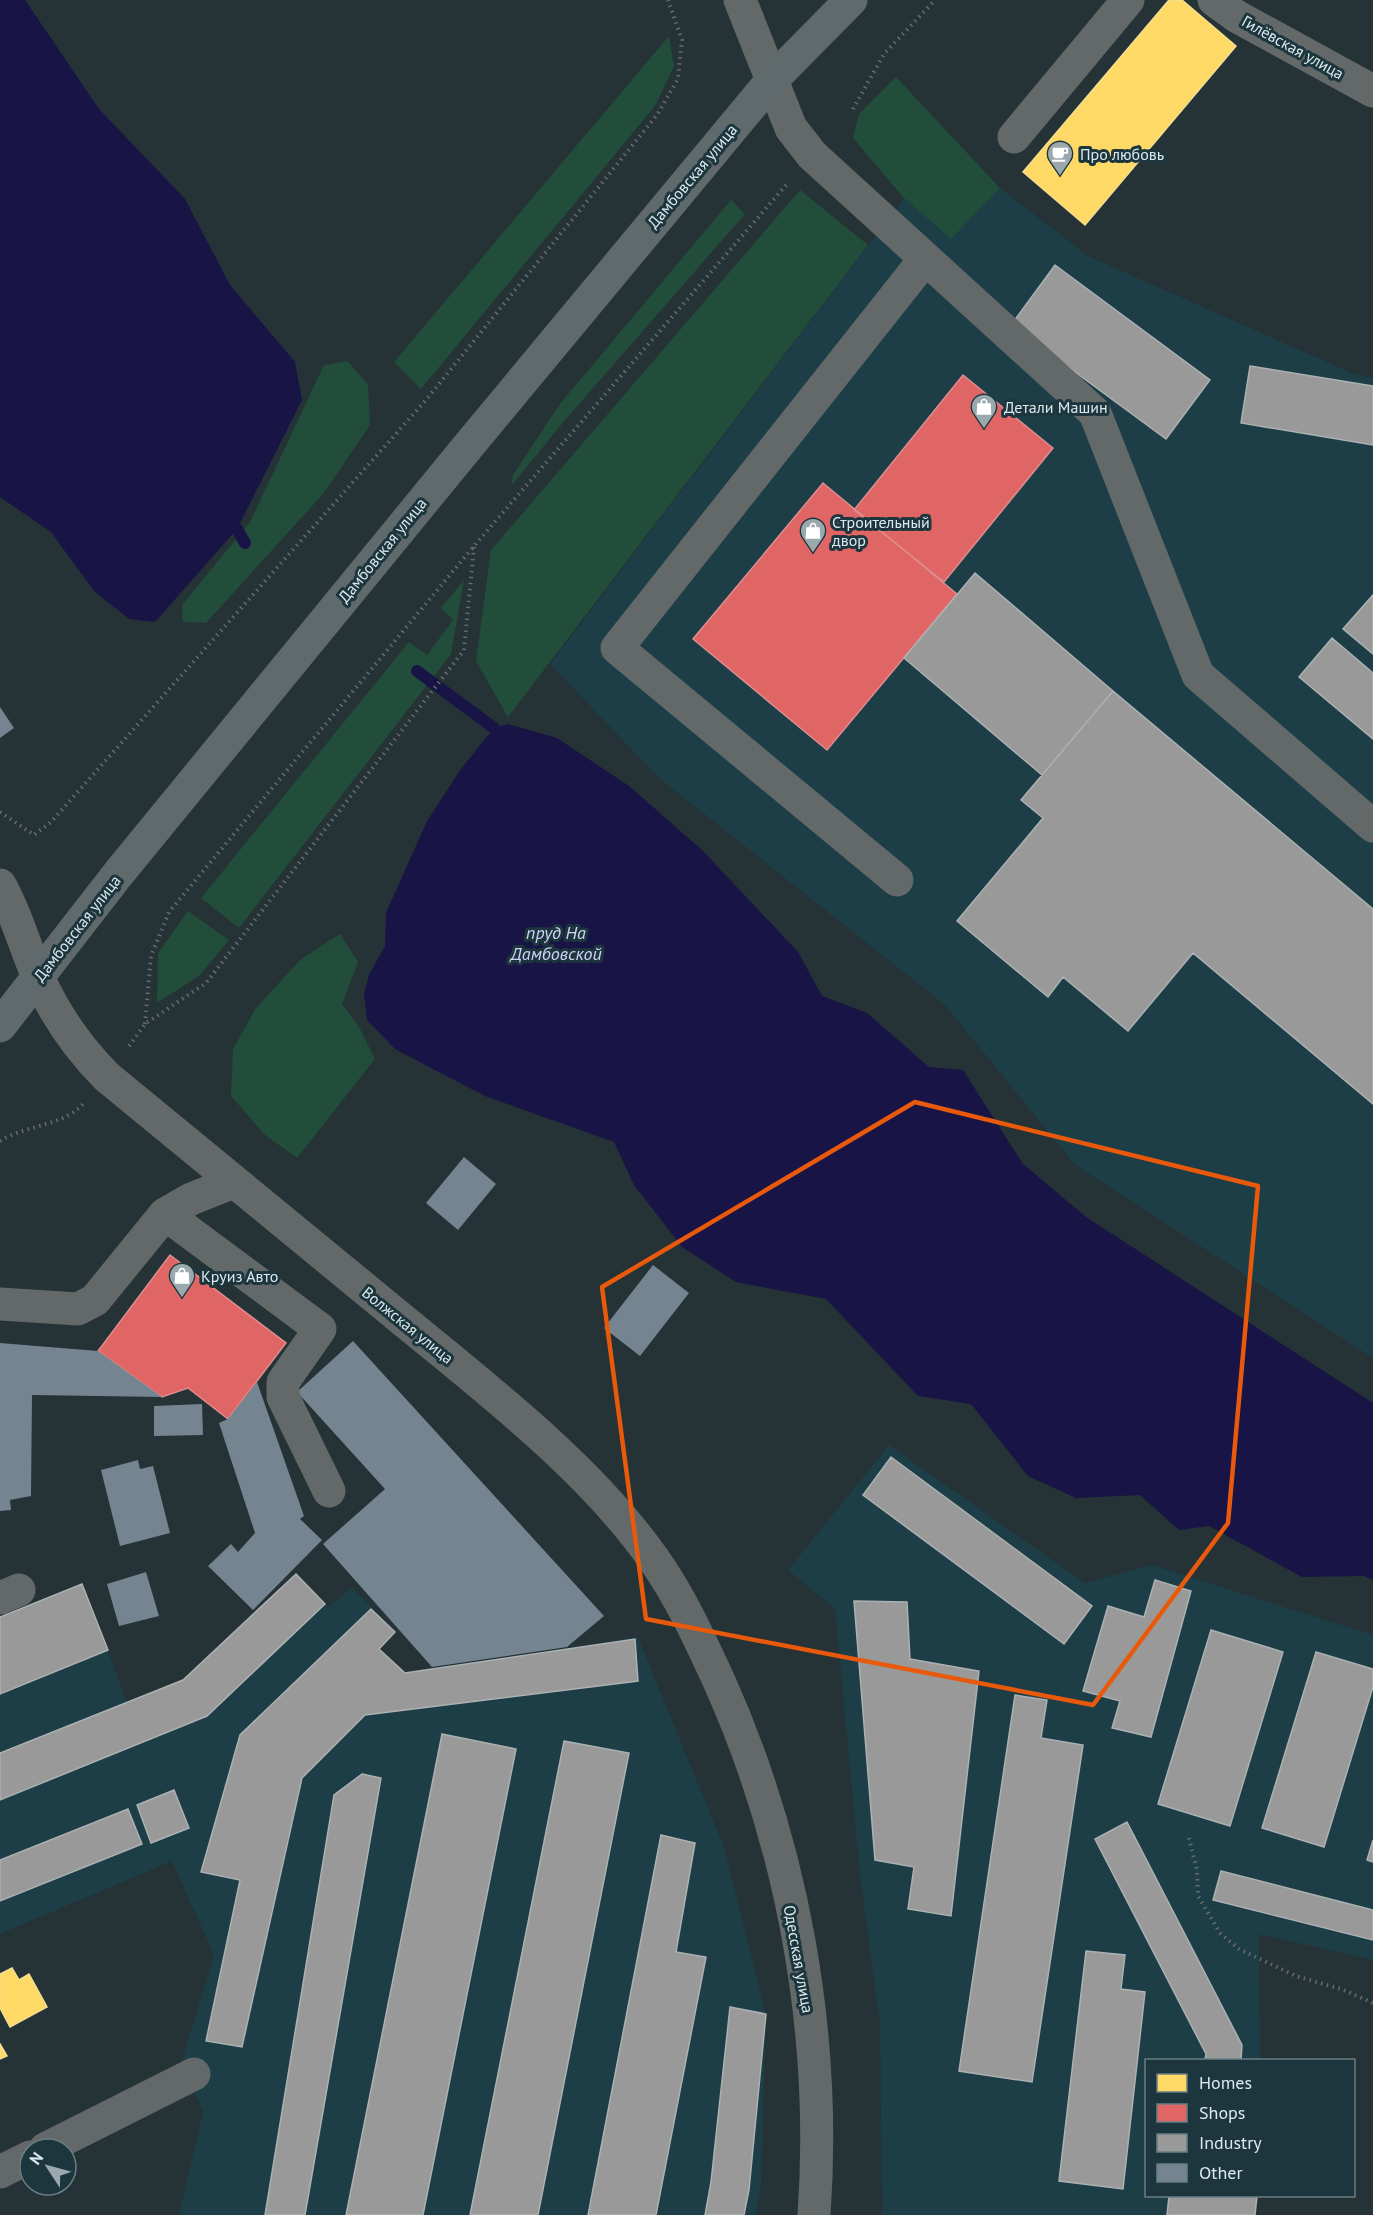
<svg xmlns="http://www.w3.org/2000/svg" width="1373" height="2215" font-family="'PT Sans',sans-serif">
  <rect width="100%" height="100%" fill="#253236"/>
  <path fill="#1d3d47" d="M1000,188L1088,256L1356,375L1373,378V1358L1074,1164L946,1006L658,777L550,664L904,198L951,238Z
    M889,1445L1085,1583L1152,1565L1373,1635V1960L1259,1934L1260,2060H1146V2196H1257L1255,2215H882L880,2025L860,1875L835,1609L788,1570Z
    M296,1574L329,1607L352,1587L395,1632L379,1650L405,1673L638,1637L724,1847L766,2014L761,2185L756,2215H179L203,2112L182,2061L214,1955L172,1861L0,1934V1617L82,1584L127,1702L183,1680Z"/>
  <path fill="#224d3b" d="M669,36L674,66L655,106L421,389L394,362Z
    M896,77L1000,188L951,239L904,198L853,138L859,114Z
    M800,190L868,245L508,717L476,661L491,550Z
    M731,200L745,214L566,419L511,486L513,475L559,405Z
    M347,361L368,384L370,425L324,493L206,623L183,622L182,605L250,522L324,365Z
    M464,580L451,654L239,928L201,898L409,642L427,655L453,620L441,608Z
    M188,911L229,940L200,975L157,1003L158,953Z
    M340,934L358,962L342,1004L359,1027L375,1059L297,1158L265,1135L231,1096L233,1049L256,1008L301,959Z"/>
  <path fill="#191446" d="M0,0H25L99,109L185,199L230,285L295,362L302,400L237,529L155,622L129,619L94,591L51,532L0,497Z
    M508,724L557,738L629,786L702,850L798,952L822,996L867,1013L929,1067L963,1070L1023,1164L1086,1217L1373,1403V1580L1364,1576L1302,1577L1209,1526L1179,1530L1140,1495L1076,1498L1028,1476L971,1404L918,1396L826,1299L736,1282L682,1247L634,1185L614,1142L485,1096L395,1049L367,1020L364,994L369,975L385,946L386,913L427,821L461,769L494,728Z"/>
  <path fill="#ffd966" stroke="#f4de8f" stroke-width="1.5" d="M1169,0H1182L1236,46L1085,225L1023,172Z
    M12,1968L19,1980L29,1974L47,2007L10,2027L0,2008V1974Z
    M0,2044L7,2056L0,2059Z"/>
  <path fill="#e06666" stroke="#de8d8f" stroke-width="1.5" d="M963,375L1053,448L944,582L854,510Z
    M823,483L957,594L827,750L693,639Z
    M170,1255L286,1343L228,1419L188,1388L162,1397L98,1351Z"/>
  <path fill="#999" stroke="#acb1b2" stroke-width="1.5" d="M1055,265L1210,380L1166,439L1011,325Z
    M1250,366L1373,386V445L1241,423Z
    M975,573L1113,691L1042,775L904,658Z
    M1373,595V654L1343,629Z
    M1332,638L1373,673V739L1299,677Z
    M1113,691L1373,909V1104L1193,953L1128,1031L1063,977L1048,997L957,921L1043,818L1021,800Z
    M891,1457L1092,1606L1064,1644L863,1495Z
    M296,1574L325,1604L207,1716L0,1800V1753L183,1680Z
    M1155,1580L1191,1591L1151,1737L1112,1728L1120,1701L1083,1691L1108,1606L1144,1617Z
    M82,1584L108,1650L0,1694V1617Z
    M854,1601L907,1602L910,1659L979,1671L951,1916L908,1909L914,1867L875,1860Z
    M371,1609L395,1632L379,1649L405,1673L635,1639L638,1681L365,1715L302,1778L242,2047L206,2041L240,1880L201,1872L240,1735Z
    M1211,1630L1283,1652L1230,1826L1158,1804Z
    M1316,1652L1373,1669V1687L1324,1847L1262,1828Z
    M1015,1695L1047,1700L1041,1738L1083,1745L1032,2082L959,2071Z
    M442,1734L516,1749L423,2215H346Z
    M564,1741L629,1753L538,2215H470Z
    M362,1774L381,1778L305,2215H265L334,1795Z
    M174,1790L189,1828L151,1843L137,1805Z
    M128,1809L142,1844L0,1901V1860Z
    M1127,1822L1242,2045L1241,2060H1205L1206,2054L1095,1839Z
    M661,1835L695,1843L676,1952L706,1957L656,2215H588Z
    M1373,1840V1862L1367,1860Z
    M1221,1871L1373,1910V1940L1213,1900Z
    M1086,1951L1125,1955L1121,1989L1145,1992L1123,2189L1059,2181Z
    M730,2007L766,2014L749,2190L744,2215H705L711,2182Z
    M1169,2196H1257L1255,2215H1167Z"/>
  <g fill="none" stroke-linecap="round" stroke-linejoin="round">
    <path stroke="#191446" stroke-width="12" d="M237,529L245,543
      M417,671L494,728"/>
  </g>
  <path fill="#748491" d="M0,707L14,728L0,738Z
    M464,1157L496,1184L458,1230L426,1203Z
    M653,1265L689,1293L640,1356L604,1328Z
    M353,1341L604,1616L567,1647L432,1667L323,1544L385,1489L297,1392Z
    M0,1343L98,1351L162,1397L32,1395L31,1496L10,1500L11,1510L0,1511Z
    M257,1382L304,1516L300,1519L322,1540L253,1610L208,1566L231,1544L238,1552L255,1533L219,1423L228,1419Z
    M202,1404L203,1435L154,1436V1406Z
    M138,1460L140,1469L153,1466L170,1533L120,1546L101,1470Z
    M146,1572L159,1616L119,1626L107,1584Z"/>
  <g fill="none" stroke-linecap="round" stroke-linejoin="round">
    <path stroke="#666c6d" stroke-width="4" stroke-dasharray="1.5 4.5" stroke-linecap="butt" d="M853,109L884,54L935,0
      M0,812L34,835L51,822L426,400L657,115L678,79L682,40L668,0
      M145,1024L151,956L169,912L474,546L787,184
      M129,1046L145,1024L206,983L464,650L474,547
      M0,1141C25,1125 64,1126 83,1104
      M1189,1838L1197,1870L1198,1896L1220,1933L1239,1949L1296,1976L1341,1989L1373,2003"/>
    <path stroke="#636969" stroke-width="33" d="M740,0L791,128L812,155L1095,413L1198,675L1373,826
      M1214,0L1236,16L1373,91
      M1014,137L1128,0
      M897,880L617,648L925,259
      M0,885C17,915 25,948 39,979C56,1016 78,1048 107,1077C205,1158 304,1240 404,1321C489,1391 592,1470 655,1561C681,1598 700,1640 719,1681C793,1846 827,2034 814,2215
      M165,1214L320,1329L283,1382V1397L329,1491
      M0,1304L78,1309L95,1300L165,1214L191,1199L234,1182
      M0,1598L19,1590
      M45,2149L194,2074
      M0,2172L30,2157"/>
    <path stroke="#60696b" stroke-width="33" d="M0,1026L118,874L465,450L772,80L851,0"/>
  </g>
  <path fill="none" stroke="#e8590c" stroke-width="4.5" stroke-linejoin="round" d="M915,1102L1258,1186L1228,1523L1093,1705L646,1619L602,1287Z"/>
  <defs>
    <symbol id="cafe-pin" viewBox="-11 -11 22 30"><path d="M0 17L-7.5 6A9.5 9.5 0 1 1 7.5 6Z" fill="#9ba9ae" stroke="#1d363e"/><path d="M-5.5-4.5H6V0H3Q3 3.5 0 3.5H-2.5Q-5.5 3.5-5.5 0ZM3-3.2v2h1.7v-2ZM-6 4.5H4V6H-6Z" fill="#fff"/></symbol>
    <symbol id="shop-pin" viewBox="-11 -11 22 30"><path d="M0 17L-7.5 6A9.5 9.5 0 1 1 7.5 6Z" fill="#9ba9ae" stroke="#1d363e"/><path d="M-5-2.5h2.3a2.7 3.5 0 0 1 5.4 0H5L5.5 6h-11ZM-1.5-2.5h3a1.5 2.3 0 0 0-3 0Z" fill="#fff"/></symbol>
  </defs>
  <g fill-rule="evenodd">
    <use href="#cafe-pin" x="1045" y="139" width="30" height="40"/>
    <use href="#shop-pin" x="969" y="392" width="30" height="40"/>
    <use href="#shop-pin" x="798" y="516" width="30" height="40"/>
    <use href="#shop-pin" x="167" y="1261" width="30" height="40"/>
  </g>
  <g text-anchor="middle" stroke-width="6" stroke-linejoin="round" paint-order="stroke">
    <g font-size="16" fill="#dae9ee" stroke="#1d363e">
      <text transform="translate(1293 47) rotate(29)" y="6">Гилёвская улица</text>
      <text transform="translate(692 176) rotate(-50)" y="6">Дамбовская улица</text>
      <text transform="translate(382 550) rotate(-51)" y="6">Дамбовская улица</text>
      <text transform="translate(77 928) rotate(-52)" y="6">Дамбовская улица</text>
      <text transform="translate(408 1325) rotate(39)" y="6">Волжская улица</text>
      <text transform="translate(799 1959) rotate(80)" y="6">Одесская улица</text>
    </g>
    <g font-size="16" fill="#dae9ee" stroke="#1d363e" text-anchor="start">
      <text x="1080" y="160">Про любовь</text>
      <text x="1004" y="413">Детали Машин</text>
      <text x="832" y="528">Строительный<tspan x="832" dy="18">двор</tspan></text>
      <text x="201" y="1282">Круиз Авто</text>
    </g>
    <g font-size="18" font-style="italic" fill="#cfd3f8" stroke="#1d363e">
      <text x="556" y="939">пруд На<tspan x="556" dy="21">Дамбовской</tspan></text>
    </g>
  </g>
  <rect x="1145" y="2059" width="210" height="138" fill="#1d363e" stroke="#697e84" stroke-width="1.5"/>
  <rect x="1157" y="2074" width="30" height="18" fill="#ffd966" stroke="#697e84" stroke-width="1.5"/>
  <text x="1199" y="2089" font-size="18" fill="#dae9ee">Homes</text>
  <rect x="1157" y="2104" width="30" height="18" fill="#e06666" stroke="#697e84" stroke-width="1.5"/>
  <text x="1199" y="2119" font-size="18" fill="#dae9ee">Shops</text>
  <rect x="1157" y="2134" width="30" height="18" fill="#999999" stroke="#697e84" stroke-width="1.5"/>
  <text x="1199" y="2149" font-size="18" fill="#dae9ee">Industry</text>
  <rect x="1157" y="2164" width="30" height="18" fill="#748491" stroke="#697e84" stroke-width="1.5"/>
  <text x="1199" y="2179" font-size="18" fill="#dae9ee">Other</text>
  <g transform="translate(48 2167) rotate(306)"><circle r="28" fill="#1d363e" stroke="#697e84" stroke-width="1.5"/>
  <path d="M0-4.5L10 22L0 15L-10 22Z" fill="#9ba9ae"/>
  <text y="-9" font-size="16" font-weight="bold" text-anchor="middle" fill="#dae9ee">N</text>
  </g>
</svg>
